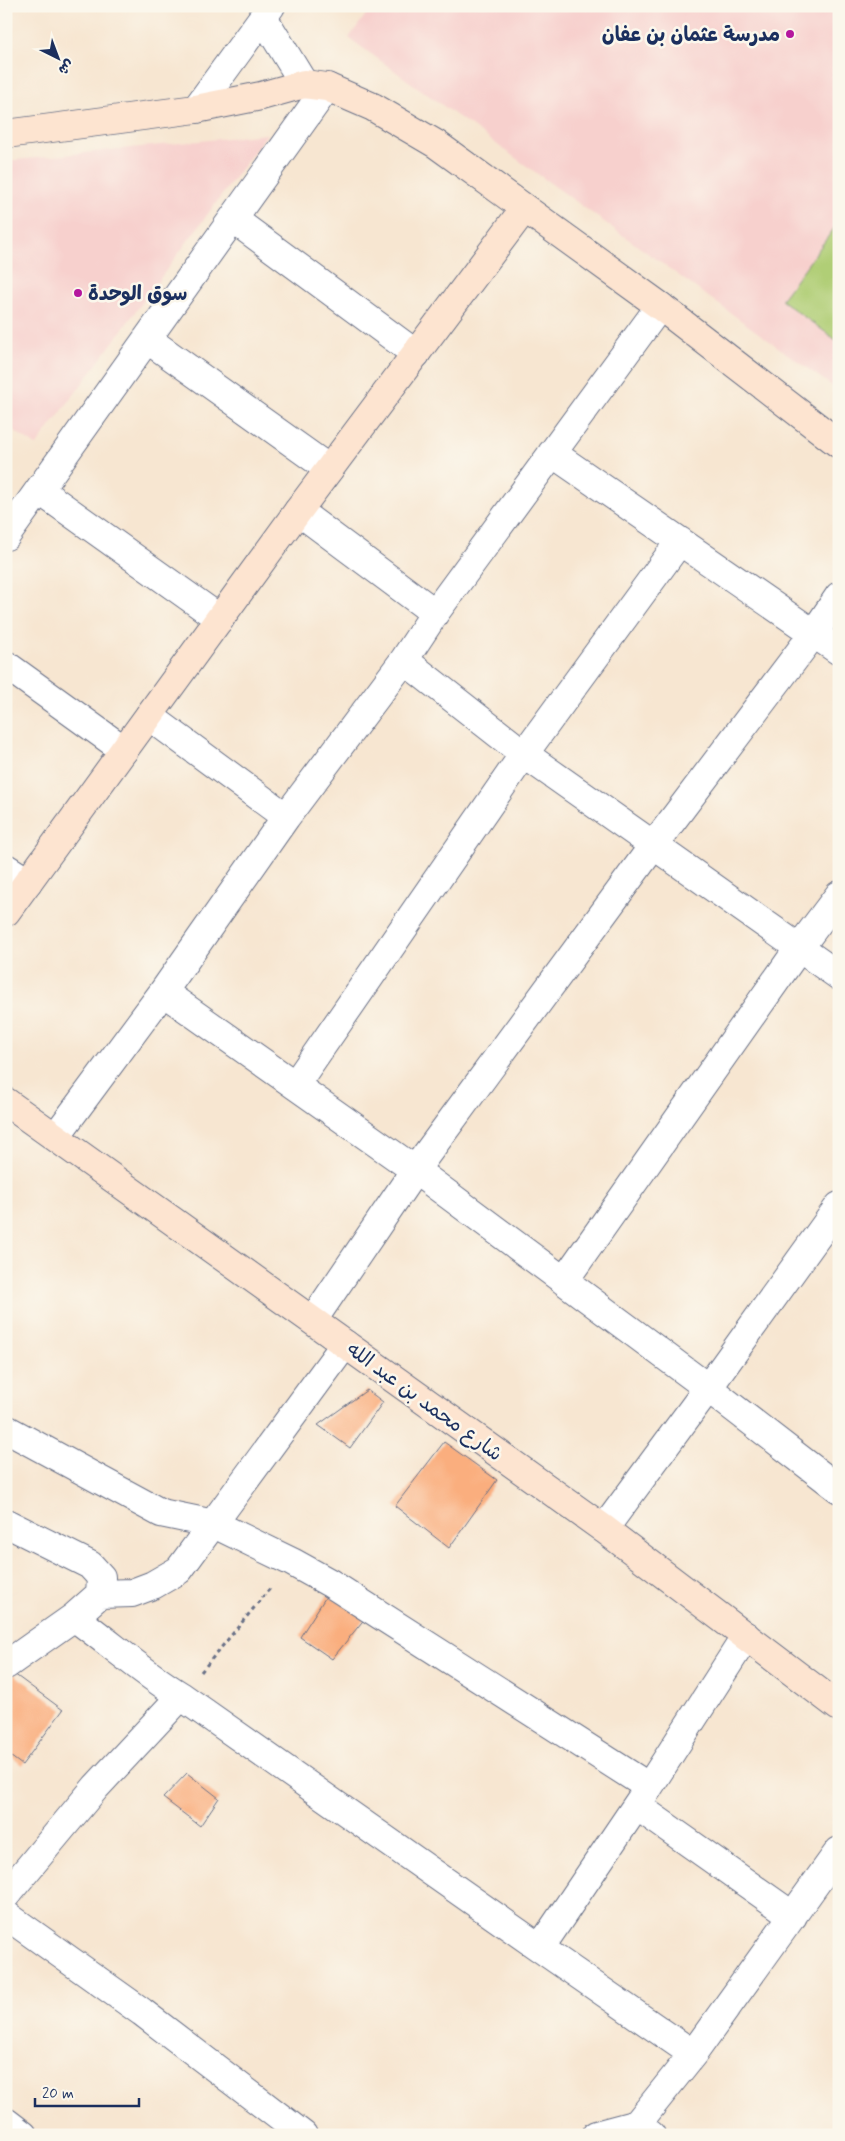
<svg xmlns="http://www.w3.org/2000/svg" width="845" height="2141" font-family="Mynerve,'Playpen Sans Arabic',sans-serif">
  <rect width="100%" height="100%" fill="#fbf7ec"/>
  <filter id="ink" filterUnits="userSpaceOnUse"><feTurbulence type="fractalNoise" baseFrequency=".02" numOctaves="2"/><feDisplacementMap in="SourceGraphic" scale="10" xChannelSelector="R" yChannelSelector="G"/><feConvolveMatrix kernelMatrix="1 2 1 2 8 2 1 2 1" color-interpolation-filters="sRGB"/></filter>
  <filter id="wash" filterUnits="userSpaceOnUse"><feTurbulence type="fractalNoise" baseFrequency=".0096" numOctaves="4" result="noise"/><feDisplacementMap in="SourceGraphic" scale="20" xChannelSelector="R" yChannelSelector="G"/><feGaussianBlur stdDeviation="1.12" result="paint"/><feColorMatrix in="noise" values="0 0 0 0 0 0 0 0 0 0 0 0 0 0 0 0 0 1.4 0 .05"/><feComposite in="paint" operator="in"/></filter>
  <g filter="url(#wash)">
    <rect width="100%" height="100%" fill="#f7e6d1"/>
    <path fill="#f7d0cd" d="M372,6H839V391L349,38Z
      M267,134L36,446L6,425V161Z"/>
    <path fill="#b0ce76" stroke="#667e6a" d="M839,222V342L781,300Z"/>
    <g id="blocks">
      <path fill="#faae7e" d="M367,1390L383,1402L350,1448L318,1425Z
        M444,1442L497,1480L449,1548L395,1506Z
        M327,1595L366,1617L332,1659L300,1637Z
        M10,1671L63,1710L22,1765L6,1753V1674Z
        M187,1773L219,1798L200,1826L163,1798Z"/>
    </g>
  </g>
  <g filter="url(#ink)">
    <use href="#blocks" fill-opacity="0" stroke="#686f86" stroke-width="1"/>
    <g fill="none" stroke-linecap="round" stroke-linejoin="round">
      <defs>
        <path id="street" d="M263,17L304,84
          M196,109L271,6
          M233,219L416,354
          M147,339L329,469
          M552,453L839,651
          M39,490L220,619
          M298,511L435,613
          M6,536L327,87
          M404,660L524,754L839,976
          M6,665L124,750
          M149,716L286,817
          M6,868L28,882
          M163,992L415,1170L708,1388L839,1489
          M295,1085L524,754L680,541
          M56,1136L163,992L286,817L404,660L435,613L660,306
          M564,1281L799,948L839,895
          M313,1320L415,1170L653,846L814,633L839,596
          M6,1429L161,1513L214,1524L292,1562L330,1583L649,1787
          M6,1523L90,1565L101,1577L100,1594L74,1617L6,1665
          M604,1529L708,1388L839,1206
          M100,1594L132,1593L153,1585L179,1570L345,1344
          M74,1617C110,1643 143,1673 181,1696L540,1948
          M637,1806L793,1916
          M6,1895L96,1787L181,1696
          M6,1915L142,2012L303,2135
          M693,2054L540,1948L649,1787L746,1636
          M6,2122L23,2135
          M596,2135L637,2124
          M651,2135L637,2124L693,2054L839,1851"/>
        <path id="secondary" d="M6,134L196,109L261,96L304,84L327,87L373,107L436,144L660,306L839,444
          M6,912L298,511L524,209
          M6,1102L604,1529L839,1707"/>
      </defs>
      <use href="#street" stroke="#686f86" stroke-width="30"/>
      <use href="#secondary" stroke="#686f86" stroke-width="30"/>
      <path stroke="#686f86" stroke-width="3" stroke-dasharray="4 4" stroke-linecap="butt" d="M201,1672L272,1586"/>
      <use href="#street" stroke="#fff" stroke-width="28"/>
      <use href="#secondary" stroke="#fde4d0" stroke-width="28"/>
    </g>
  </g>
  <g fill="#b5179e" stroke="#fbf7ec" stroke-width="2">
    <circle cx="790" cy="34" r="5"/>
    <circle cx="78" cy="293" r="5"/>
  </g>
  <g text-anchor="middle" stroke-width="5" stroke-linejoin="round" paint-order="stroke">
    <g font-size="20" font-weight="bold" fill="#1b2f5e" stroke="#fbf7ec" text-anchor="end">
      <text x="780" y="41">مدرسة عثمان بن عفان</text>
      <text x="88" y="300" text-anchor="start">سوق الوحدة</text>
    </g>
    <g font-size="20" fill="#1b2f5e" stroke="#fbf7ec">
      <text transform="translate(425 1401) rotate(36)" y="7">شارع محمد بن عبد الله</text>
    </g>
  </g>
  <rect width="845" height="2141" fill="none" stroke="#fbf7ec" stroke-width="25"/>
  <g transform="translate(58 58) rotate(138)" stroke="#fbf7ec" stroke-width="4" paint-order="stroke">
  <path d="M0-4L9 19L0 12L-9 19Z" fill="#1b2f5e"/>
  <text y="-8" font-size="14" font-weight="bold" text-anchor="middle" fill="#1b2f5e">ش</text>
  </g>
  <path d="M35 2098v8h104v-8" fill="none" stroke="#1b2f5e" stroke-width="2.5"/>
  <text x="42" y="2098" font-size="15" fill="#1b2f5e" stroke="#fbf7ec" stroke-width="4" paint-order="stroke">20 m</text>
</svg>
